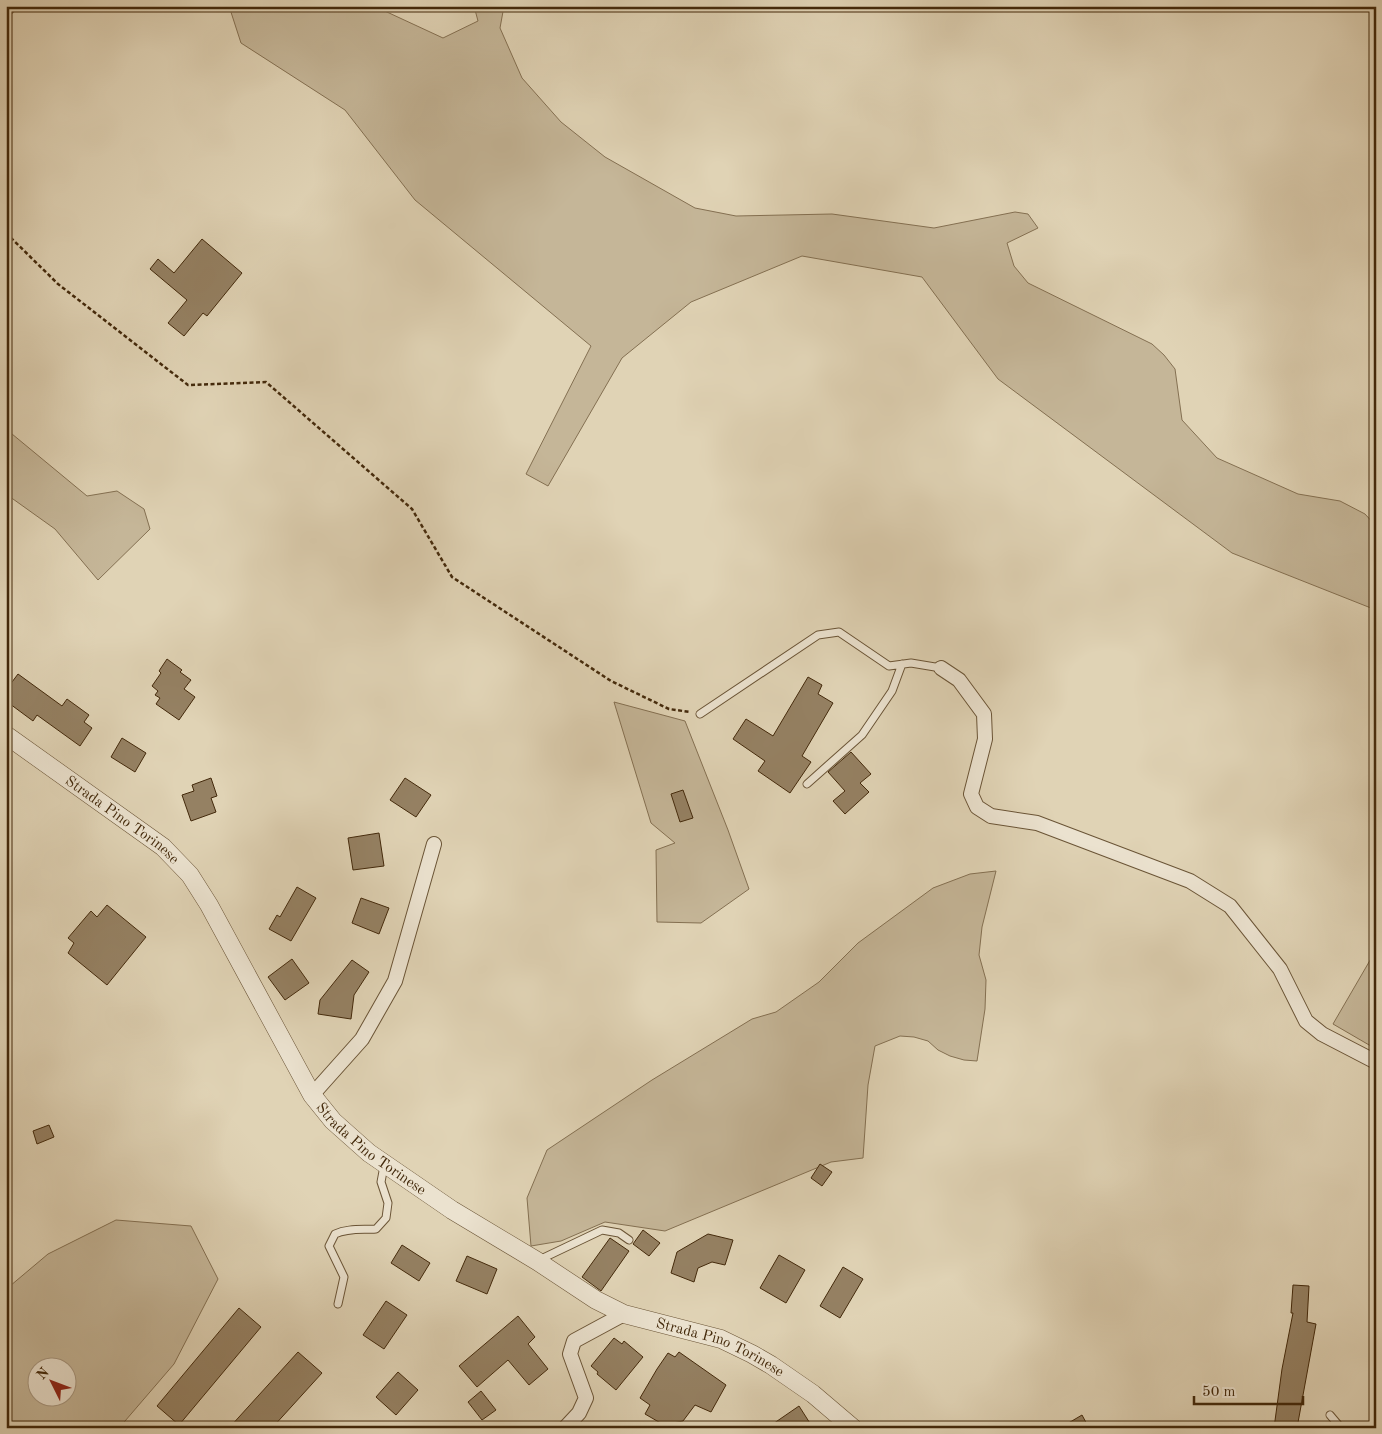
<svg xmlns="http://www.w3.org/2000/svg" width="1382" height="1434" font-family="'Old Standard TT',serif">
  <rect width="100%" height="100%" fill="#e0d3b5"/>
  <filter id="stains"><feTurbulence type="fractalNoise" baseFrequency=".004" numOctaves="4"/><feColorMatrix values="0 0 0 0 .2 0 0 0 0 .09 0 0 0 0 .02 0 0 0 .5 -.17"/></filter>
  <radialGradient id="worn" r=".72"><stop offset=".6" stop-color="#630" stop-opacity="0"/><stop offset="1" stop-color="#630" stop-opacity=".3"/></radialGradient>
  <path fill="#c5b698" stroke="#847052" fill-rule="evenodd" d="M229,6H374L443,38L478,21L474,6H504L500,28L522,78L561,122L605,157L695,208L736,216L832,214L934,228L1015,212L1028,214L1038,228L1007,243L1014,266L1028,283L1152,344L1164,355L1175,369L1182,420L1217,458L1298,494L1340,501L1365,514L1376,526V610L1232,553L998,379L922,277L802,256L691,302L622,358L548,486L526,474L591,346L415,200L345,110L241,43Z
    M6,429L87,496L117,491L144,509L150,529L98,580L55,529L6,494Z
    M614,702L685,721L728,830L749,889L701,923L657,922L656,850L675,843L651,823Z
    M996,871L982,927L979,955L986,980L985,1009L977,1061L964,1060L950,1056L938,1050L928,1041L914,1037L900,1036L875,1046L868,1085L863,1158L831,1162L665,1231L605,1222L561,1241L531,1246L527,1198L547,1150L652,1080L752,1019L776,1012L819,982L858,943L933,888L970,874Z
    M1376,950V1049L1333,1024Z
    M116,1220L191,1226L218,1279L174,1364L119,1428H6V1286H10L48,1254ZM68,1366V1396H38V1366Z"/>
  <path fill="#958163" stroke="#43290b" d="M202,239L242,273L207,316L203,313L184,336L168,323L187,300L150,269L158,259L174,273Z
    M167,659L182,670L180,672L191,680L184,689L195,697L179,720L156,704L160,698L155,695L158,691L152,686L161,673L159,671Z
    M18,674L62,706L67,699L89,715L84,722L92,728L80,746L37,715L33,721L6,701V690Z
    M808,677L822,685L818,694L833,703L802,756L811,762L790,793L758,771L765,761L733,739L746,719L773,736Z
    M122,738L146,753L135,772L111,757Z
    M851,752L871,774L860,783L869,792L845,814L833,801L845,791L828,772Z
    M211,778L217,796L211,798L216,812L191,821L182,795L194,791L192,785Z
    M405,778L431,795L416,817L390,800Z
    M683,790L693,818L680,822L671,794Z
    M379,833L384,866L353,870L348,838Z
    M297,887L316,898L291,941L269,929L277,915L280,917Z
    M361,898L389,908L379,934L352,923Z
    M107,905L146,937L107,985L68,953L74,943L68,938L91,911L97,917Z
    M292,959L309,983L285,1000L268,977Z
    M352,960L369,972L354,995L351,1019L318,1014L320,1000Z
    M49,1125L54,1137L37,1144L33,1131Z
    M820,1164L832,1172L822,1186L811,1178Z
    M643,1230L660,1243L649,1256L633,1244Z
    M708,1234L733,1240L725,1265L712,1262L698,1268L694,1282L671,1273L677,1252Z
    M610,1238L629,1251L601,1291L582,1277Z
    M402,1245L430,1263L419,1281L391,1263Z
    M779,1255L805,1270L786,1303L760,1288Z
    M467,1256L497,1269L487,1294L456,1281Z
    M843,1267L863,1279L840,1318L820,1306Z
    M1293,1285L1309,1286L1307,1322L1316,1324L1297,1428H1274L1282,1369L1293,1313H1291Z
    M386,1301L407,1315L384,1349L363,1335Z
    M239,1308L261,1327L179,1425L157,1406Z
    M518,1316L535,1337L528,1344L548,1369L529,1385L508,1360L477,1387L459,1366Z
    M614,1338L622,1344L624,1341L643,1357L616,1390L597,1374L598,1372L591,1366Z
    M298,1352L322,1373L272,1428H229Z
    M679,1352L726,1385L711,1412L695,1405L683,1421L664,1425L645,1414L650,1405L640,1398L657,1369L668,1353L675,1357Z
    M398,1372L418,1390L396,1415L376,1397Z
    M481,1391L496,1410L482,1420L468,1402Z
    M799,1406L813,1428H767Z
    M1082,1415L1089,1428H1060Z"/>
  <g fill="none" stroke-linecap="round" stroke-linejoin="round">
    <defs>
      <path id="service" d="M700,714L818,635L839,632L889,666L911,663L941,668
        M807,784L862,735L892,691L902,664
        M539,1260L602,1230L619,1233L629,1240
        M338,1304L344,1277L329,1246L335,1234C348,1228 362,1230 376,1229L386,1218L388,1203L381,1182L384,1166
        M1330,1415L1341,1428"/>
      <path id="minor" d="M941,668L959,680L984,714L985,739L971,794L977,807L991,816L1037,823L1190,881L1230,906L1280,969L1306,1021L1322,1034L1376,1062
        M312,1095L362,1039L395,981L434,844
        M565,1428L579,1413L586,1398L570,1354L574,1341L624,1314"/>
      <g id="tertiary">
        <path id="s1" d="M6,735L163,847L190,875L209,905L312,1095L333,1121L369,1153L452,1210L537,1261L596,1300L624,1314L721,1339L752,1354L771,1365L813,1394L853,1428"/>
      </g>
    </defs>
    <use href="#service" stroke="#6a5436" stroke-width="9"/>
    <use href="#minor" stroke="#6a5436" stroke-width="16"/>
    <use href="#tertiary" stroke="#6a5436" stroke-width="19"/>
    <path stroke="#43290b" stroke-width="2.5" stroke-dasharray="4 2.5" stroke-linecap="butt" d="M6,18L19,6
      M6,233L58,284L188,385L266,382L412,509L452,577L611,681L669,709L690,712"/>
    <use href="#service" stroke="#ebe2cf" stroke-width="7"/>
    <use href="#minor" stroke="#ebe2cf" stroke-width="14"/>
    <use href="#tertiary" stroke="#ebe2cf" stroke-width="18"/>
  </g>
  <g text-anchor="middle" stroke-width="4" stroke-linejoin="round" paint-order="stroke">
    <g font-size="15" fill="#43290b" stroke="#ebe2cf">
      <text dy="5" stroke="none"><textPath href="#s1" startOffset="144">Strada Pino Torinese</textPath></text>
      <text dy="5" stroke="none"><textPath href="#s1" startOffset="564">Strada Pino Torinese</textPath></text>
      <text dy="5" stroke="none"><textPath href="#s1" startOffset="969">Strada Pino Torinese</textPath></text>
    </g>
  </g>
  <rect width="1382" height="1434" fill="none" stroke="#e0d3b5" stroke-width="25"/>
  <rect x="8" y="8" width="1367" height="1419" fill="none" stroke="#43290b" stroke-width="2.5"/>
  <rect x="12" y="12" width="1357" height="1409" fill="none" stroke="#43290b"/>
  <g transform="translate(52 1382) rotate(312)"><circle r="24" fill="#ebe2cf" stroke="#a89881"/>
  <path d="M0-4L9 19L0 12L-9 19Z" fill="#8f2418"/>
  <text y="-8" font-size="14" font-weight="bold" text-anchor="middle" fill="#43290b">N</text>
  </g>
  <path d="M1194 1396v8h109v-8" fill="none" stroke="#43290b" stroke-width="2.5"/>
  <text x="1202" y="1396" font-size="15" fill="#43290b" stroke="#ebe2cf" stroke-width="4" paint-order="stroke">50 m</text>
  <rect width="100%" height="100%" filter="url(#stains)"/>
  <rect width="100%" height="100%" fill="url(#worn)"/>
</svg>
